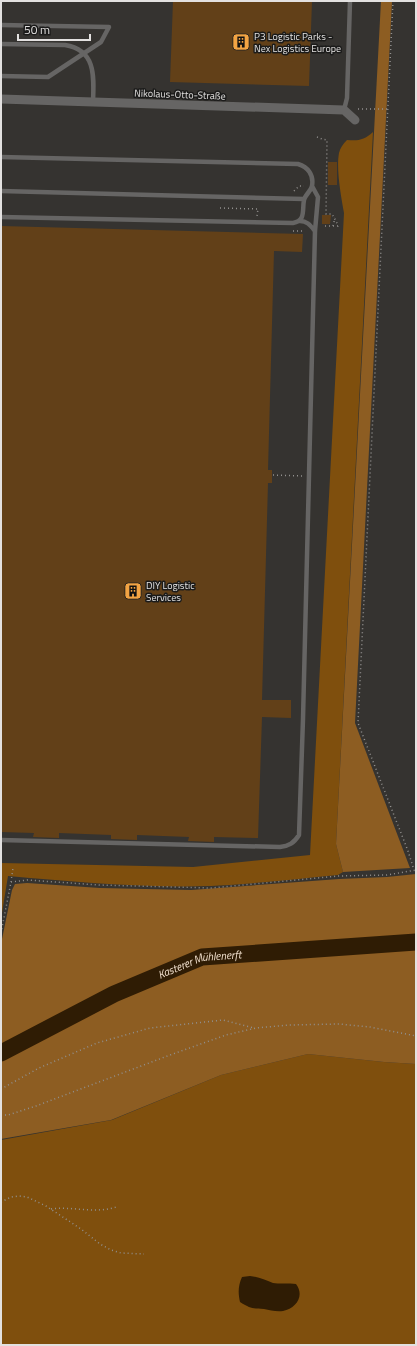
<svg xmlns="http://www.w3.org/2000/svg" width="417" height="1346" font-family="'Titillium Web',sans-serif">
  <rect width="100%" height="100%" fill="#353330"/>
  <path fill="#7f4f0d" d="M373,132L336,844L343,872L338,875C296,879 253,884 211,886C144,888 75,882 8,876L1,919V863L193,867L310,855L344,213C341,196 336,169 339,153C340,148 343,144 347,140C359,141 364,140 373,132Z
    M308,1054L384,1062L416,1064V1345H1V1140L112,1120L221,1075Z"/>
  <path fill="#8d5d22" d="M381,1H392L355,723L410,868L343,872L336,844Z
    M416,874V940L201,955L113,991L1,1046V944L12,890L15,884L27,883L100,888L191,890L339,879L387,877Z
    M416,944V1064L384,1062L308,1054L221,1075L111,1120L1,1139V1056L115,997L202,960Z"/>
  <path fill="#2f1c04" d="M250,1276C259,1277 265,1280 273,1283C278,1284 289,1283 296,1284C305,1296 296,1308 283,1311C276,1312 270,1310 264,1309C252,1308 251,1309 240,1302C238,1293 238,1286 242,1277Z"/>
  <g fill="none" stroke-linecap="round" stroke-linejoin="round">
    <path stroke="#2f1c04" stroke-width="17" id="s1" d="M1,1053L114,994L202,957L416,942"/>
  </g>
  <path fill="#624018" d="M173,1H312L309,86L170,82Z
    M328,162H337V185H328Z
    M322,215H331L330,224H322Z
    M1,226L303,234L302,252L274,251L268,470H272V483H268L262,700H291V718L262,717L258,838L214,837V842L188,841L189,837L137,835V840L111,839V835L59,833V838L33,837L34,833L1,832Z"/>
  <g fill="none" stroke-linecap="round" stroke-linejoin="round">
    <path stroke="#92908e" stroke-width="1.5" stroke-dasharray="1 3" stroke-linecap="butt" d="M393,1L358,723L408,851L414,870
      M358,109H388
      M317,137L322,139L327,140L326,214H332L338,225V226H323
      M294,191L299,186H304
      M220,208L258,209L257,216
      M333,226L335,218
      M293,231H305
      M273,475L303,476
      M11,882L27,880L99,885L211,888L339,876L387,875L416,870
      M1,933L11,882L13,868
      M1,1089L39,1068L97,1043L150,1028L223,1020L254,1028
      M1,1115H8L36,1106L170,1055L226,1035L256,1028L289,1025L339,1024L370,1027L416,1036
      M1,1202L11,1197L19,1196L27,1197L46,1206L81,1229L100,1244L111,1250L121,1253L144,1254
      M51,1209C72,1206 95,1214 116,1207"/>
    <path stroke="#666564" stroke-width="4.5" d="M1,25L109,27L101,42L48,77L1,76
      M1,44L65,45C96,50 94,76 93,102
      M344,110L347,98L350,1
      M1,157L298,164C308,167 314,175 312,186C311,191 305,195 304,200C302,210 306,221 293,223L1,217
      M1,191L304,199
      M300,221C307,221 310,225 315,231
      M1,840L280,847C289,846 294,843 299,835L303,719L315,231L318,197L312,186"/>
    <path stroke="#666564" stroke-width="9" d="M1,99L344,110L355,120"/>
  </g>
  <defs>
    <symbol id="building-square" viewBox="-11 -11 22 22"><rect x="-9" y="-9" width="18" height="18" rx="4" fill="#f3a443" stroke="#1b1b1a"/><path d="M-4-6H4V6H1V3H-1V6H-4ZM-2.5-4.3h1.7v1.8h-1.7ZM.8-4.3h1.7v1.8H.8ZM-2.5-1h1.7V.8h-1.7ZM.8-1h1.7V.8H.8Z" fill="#111"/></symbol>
  </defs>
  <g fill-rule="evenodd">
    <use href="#building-square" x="231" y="32" width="20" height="20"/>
    <use href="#building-square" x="123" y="581" width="20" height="20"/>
  </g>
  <g text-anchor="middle" stroke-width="3" stroke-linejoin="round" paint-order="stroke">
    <g font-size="10" fill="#e3e1e0" stroke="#1b1b1a" text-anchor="start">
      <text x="254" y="40">P3 Logistic Parks -<tspan x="254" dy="12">Nex Logistics Europe</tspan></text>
      <text x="146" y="589">DIY Logistic<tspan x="146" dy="12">Services</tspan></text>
    </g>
    <g font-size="10" fill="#e3e1e0" stroke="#1b1b1a">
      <text transform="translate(180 94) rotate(2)" y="4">Nikolaus-Otto-Straße</text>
    </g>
    <g font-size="11" font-style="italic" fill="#f2e1cf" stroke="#1b1b1a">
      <text dy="4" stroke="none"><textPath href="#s1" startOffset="219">Kasterer Mühlenerft</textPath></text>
    </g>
  </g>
  <rect width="417" height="1346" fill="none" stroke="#e3e1e0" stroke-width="4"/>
  <path d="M18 34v6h72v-6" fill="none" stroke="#e3e1e0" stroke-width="2"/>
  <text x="24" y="34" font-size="12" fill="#e3e1e0" stroke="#1b1b1a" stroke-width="3" paint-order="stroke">50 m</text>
</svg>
